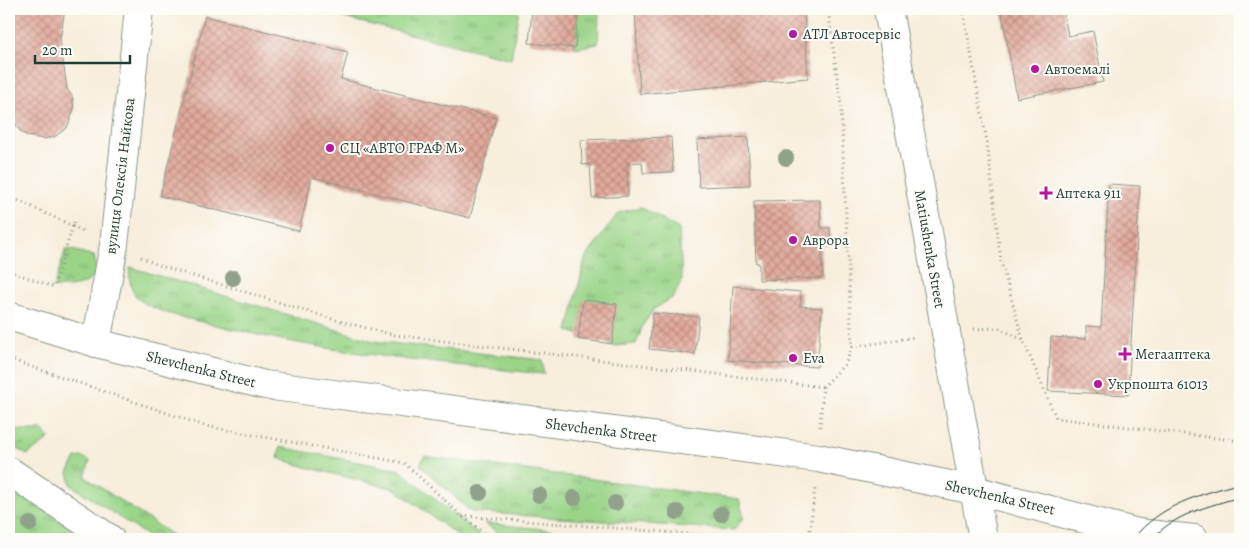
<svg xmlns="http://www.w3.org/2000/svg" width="1249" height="548" font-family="Alegreya,serif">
  <defs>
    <pattern id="grass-tufts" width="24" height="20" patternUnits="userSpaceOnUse" patternTransform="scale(1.25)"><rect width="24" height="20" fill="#99d487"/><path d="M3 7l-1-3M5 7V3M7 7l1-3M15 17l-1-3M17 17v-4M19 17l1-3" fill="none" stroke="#7cad6f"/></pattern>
    <pattern id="building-cross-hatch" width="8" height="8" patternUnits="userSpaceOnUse" patternTransform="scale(1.25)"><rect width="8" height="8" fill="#e2a99b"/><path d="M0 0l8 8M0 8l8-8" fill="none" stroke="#b78b7f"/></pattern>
  </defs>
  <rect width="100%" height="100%" fill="#fdfcf7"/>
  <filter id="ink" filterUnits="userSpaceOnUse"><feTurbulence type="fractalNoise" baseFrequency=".02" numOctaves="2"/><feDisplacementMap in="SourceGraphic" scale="10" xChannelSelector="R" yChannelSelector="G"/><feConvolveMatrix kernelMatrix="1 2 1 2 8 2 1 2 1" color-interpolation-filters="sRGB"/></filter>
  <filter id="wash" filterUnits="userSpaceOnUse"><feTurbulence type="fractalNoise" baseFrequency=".0096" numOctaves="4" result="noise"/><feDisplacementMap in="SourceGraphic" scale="20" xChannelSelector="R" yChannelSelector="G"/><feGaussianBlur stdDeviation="1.12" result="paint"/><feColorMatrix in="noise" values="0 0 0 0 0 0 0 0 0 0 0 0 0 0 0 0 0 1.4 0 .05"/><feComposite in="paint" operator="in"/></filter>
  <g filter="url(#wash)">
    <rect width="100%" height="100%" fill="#f7eedc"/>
    <path fill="url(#grass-tufts)" stroke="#5c885e" d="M318,9H519L511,59L348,19Z
      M578,9H599L598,44L575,48Z
      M641,207L679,229L682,279L674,297L654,309L643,325L636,344L616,346L568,331L585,259L618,213Z
      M66,248L94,256C103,285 76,288 54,287Z
      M130,267L374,341L542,360L544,374C435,363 326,353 220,326C195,320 167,316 144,303C131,296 128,280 130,267Z
      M9,424L18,430H42L49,437L47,441L27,455L9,443Z
      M280,447L400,470L484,539H462L395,489L309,468L278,458Z
      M424,456L739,499L744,518L734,530L471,512L420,465Z
      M82,457L90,461L85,477L178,539H152L71,485L68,472L76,458Z
      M9,486L88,539H9Z
      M484,523L642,539H507Z"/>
    <g id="blocks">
      <path fill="url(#building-cross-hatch)" d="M9,9H65L60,39L67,89L72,96L74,109L67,128L54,137L43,139L28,136L21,132L9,115Z
        M532,9H578L575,48L529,43Z
        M635,9H804L808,78L640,94Z
        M1001,9H1063L1068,36L1093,31L1103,82L1017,98Z
        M205,16L348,52L341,79L496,118L470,218L312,177L299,231L160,196Z
        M671,137L673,172L643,173L642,162L627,163L628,196L592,198L590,164L582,165L581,140Z
        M748,137L750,185L699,187L697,140Z
        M1109,184L1140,186L1128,395L1048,391L1051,337L1086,339V326L1101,327Z
        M820,200L821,228H830L831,244L821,245L823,278L759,280V263H756L754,201Z
        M733,286L801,292L800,306L822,308L817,367L728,360Z
        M583,300L617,304L612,344L578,339Z
        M653,313L699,317L695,354L649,349Z"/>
    </g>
  </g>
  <g filter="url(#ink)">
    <use href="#blocks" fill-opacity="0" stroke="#8b9688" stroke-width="1"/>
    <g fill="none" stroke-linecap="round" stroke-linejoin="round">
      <defs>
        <path id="minor" d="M96,343L114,245L139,9"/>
        <path id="major" d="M888,9L983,539
          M9,316L96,343L265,385L818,458L974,490L1138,533L1194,539
          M9,471L110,539"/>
      </defs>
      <use href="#minor" stroke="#8b9688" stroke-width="30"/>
      <use href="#major" stroke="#8b9688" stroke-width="30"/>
      <path stroke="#8b9688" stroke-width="3" stroke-dasharray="1 4" stroke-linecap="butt" d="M963,9L987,142L1001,262L1023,340L1056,418L1240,441
        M9,196L85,232
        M141,257L158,265L339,321L395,335L823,387
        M9,271L54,287L74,222
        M974,329L999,328L1023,340
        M852,347L916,337
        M9,359L205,426L404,463L462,516L492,539
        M820,427L823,387L846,363L852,347L841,106L828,9
        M462,516L754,539
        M809,538L814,539
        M762,539L809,538L815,488"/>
      <use href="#minor" stroke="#fff" stroke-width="28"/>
      <use href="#major" stroke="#fff" stroke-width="28"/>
      <path stroke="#1f3d34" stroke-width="1" d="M1133,539C1160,504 1200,495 1240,483
        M1152,539C1174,514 1209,506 1240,497"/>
    </g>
    <g fill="#91a28b">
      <circle cx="786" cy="158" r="8"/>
      <circle cx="233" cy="278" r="8"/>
      <circle cx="480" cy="493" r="8"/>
      <circle cx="539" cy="495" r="8"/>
      <circle cx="574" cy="498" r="8"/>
      <circle cx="615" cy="503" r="8"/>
      <circle cx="677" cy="512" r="8"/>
      <circle cx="721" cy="514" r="8"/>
      <circle cx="30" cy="524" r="8"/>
    </g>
  </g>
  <g fill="#b5179e" stroke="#fdfcf7" stroke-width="2">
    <circle cx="793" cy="34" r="5"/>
    <circle cx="1035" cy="69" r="5"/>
    <circle cx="330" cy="148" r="5"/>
    <path d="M1043.5 185.5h5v5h5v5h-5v5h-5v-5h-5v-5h5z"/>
    <circle cx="793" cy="240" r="5"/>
    <path d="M1122.5 346.5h5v5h5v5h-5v5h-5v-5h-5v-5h5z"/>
    <circle cx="793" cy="358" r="5"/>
    <circle cx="1098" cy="384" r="5"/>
  </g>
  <g text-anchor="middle" stroke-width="4" stroke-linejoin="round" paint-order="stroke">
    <g font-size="15" fill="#1f3d34" stroke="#fdfcf7" text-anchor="start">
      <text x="803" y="39">АТЛ Автосервіс</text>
      <text x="1045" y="74">Автоемалі</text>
      <text x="340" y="153">СЦ «АВТО ГРАФ М»</text>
      <text x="1056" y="198">Аптека 911</text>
      <text x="803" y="245">Аврора</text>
      <text x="1135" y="359">Мегааптека</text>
      <text x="803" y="363">Eva</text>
      <text x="1108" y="389">Укрпошта 61013</text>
    </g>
    <g font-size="15" fill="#1f3d34" stroke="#fdfcf7">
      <text transform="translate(120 176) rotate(-83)" y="5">вулиця Олексія Найкова</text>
      <text transform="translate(930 249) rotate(80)" y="5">Matiushenka Street</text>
      <text transform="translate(201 369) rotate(14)" y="5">Shevchenka Street</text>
      <text transform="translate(601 430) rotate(7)" y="5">Shevchenka Street</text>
      <text transform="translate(1000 497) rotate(13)" y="5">Shevchenka Street</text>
    </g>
  </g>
  <rect width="1249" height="548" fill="none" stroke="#fdfcf7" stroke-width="30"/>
  <path d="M35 55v8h95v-8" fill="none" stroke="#1f3d34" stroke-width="2.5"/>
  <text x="42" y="55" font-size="15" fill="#1f3d34" stroke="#fdfcf7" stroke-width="4" paint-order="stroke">20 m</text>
</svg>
